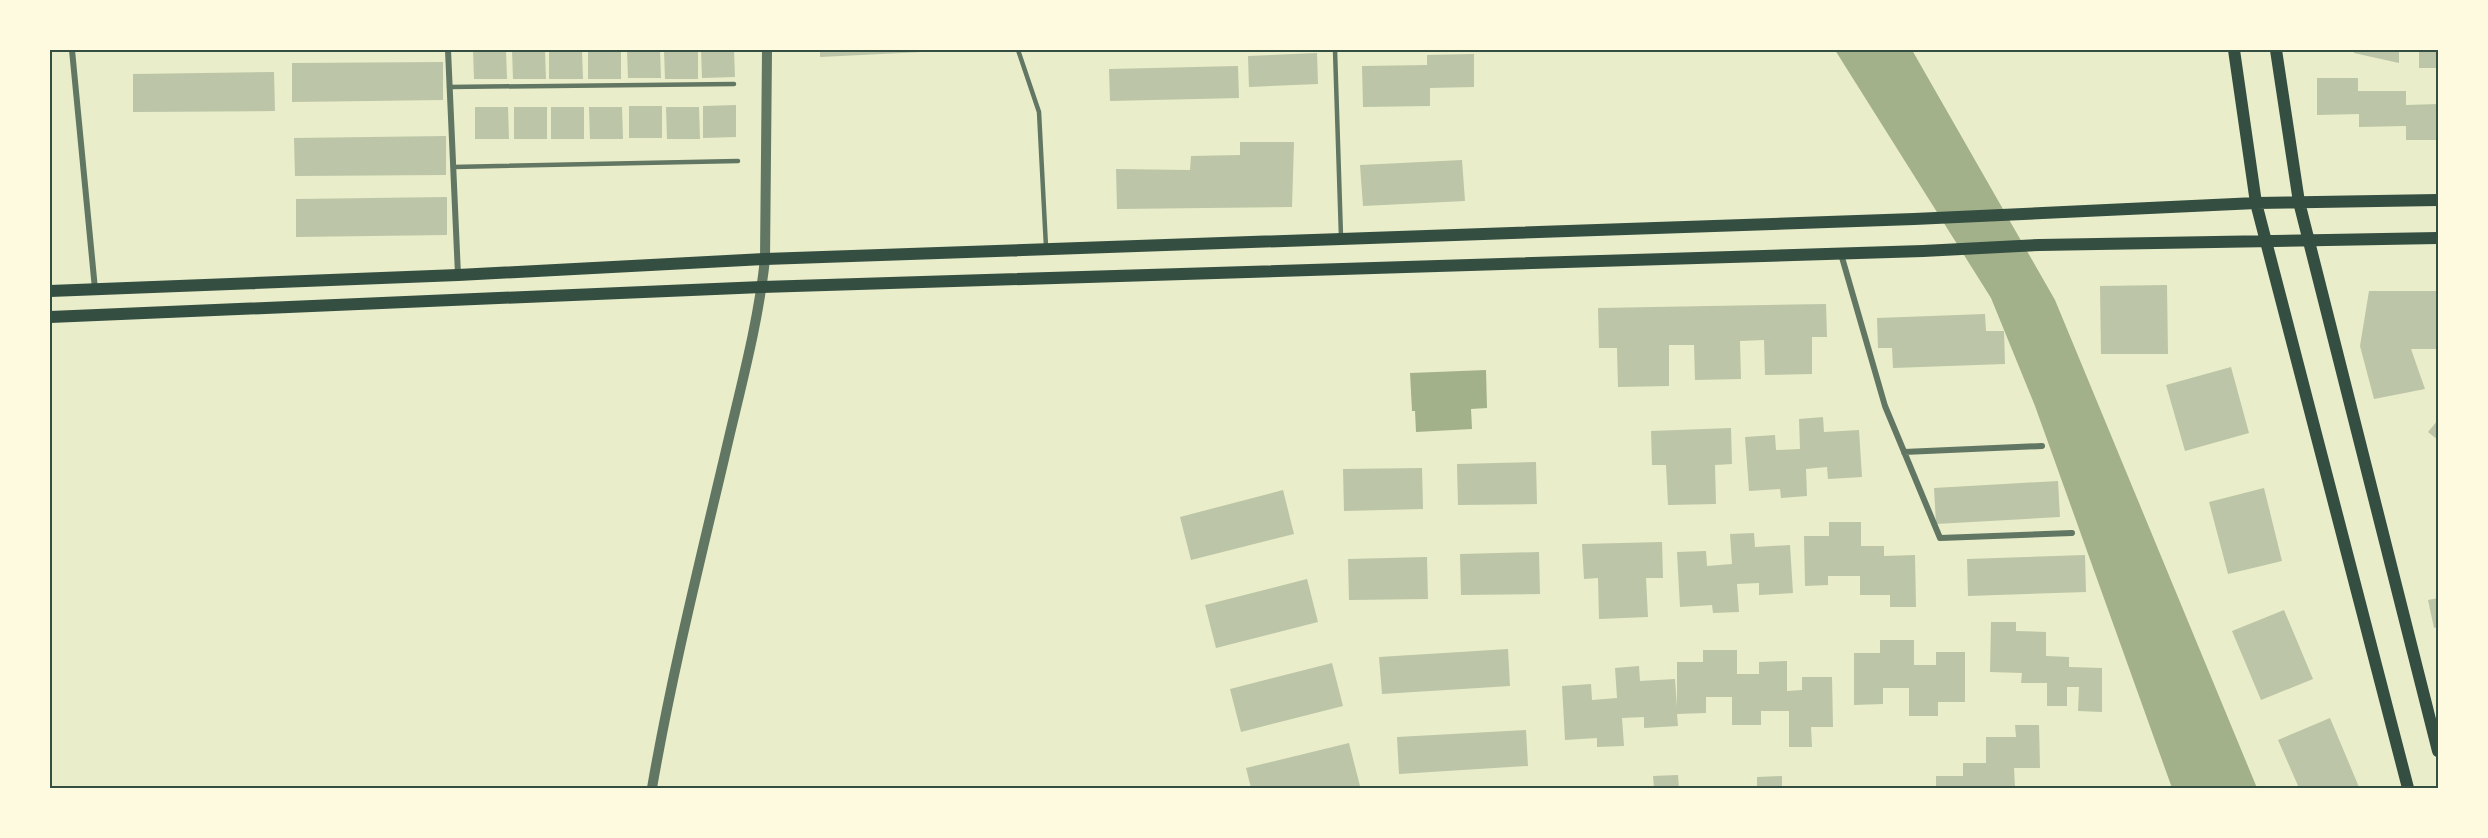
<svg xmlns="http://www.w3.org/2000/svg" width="2488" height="838" font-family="'Space Grotesk',sans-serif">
  <rect width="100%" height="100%" fill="#e9edc9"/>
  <path fill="#a3b18a" d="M1835,50H1912L2055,300L2257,788H2172L2035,406L1991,298Z
    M1486,370L1487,408L1471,409L1472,429L1416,432L1415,411H1412L1410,373Z"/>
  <path fill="#bcc5a7" d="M473,50H506L507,79H474Z
    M512,50H545L546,79H513Z
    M549,50H582L583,79H549Z
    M588,50H621V79H588Z
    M627,50H660L661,78H628Z
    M664,50H698V79H665Z
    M701,50H734L735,77L702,78Z
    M820,50H943V51L820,57Z
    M2354,50H2399V63L2354,53Z
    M2419,50H2438V68H2419Z
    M1317,53L1318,84L1249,87L1248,56Z
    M1474,54V87L1430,88V106L1363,107L1362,66L1427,65V55Z
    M443,62V100L292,102V63Z
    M1238,66L1239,98L1110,101L1109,69Z
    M274,72L275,111L133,112V74Z
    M2317,78H2358V91H2406V105L2438,104V140H2406V126L2359,127V114L2317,115Z
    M736,105V137L703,138V106Z
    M629,106H662V138H629Z
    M475,107H508L509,139H475Z
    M514,107H547V139H514Z
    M551,107H584V139H551Z
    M589,107H622L623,139H590Z
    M666,107H699L700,139H667Z
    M446,136V175L295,176L294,138Z
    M1240,142H1294L1292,207L1117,209L1116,169L1190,170L1191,156L1240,155Z
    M1462,160L1465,201L1363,206L1360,165Z
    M447,197V235L296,237V199Z
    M2167,285L2168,354H2101L2100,286Z
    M2369,291H2438V349H2411L2425,389L2374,399L2360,346Z
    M1826,304L1827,337H1812V374L1765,375L1764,340L1740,341L1741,379L1695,380L1694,345H1669V386L1618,387L1617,348H1599L1598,308Z
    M1985,314L1986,331H2004L2005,364L1893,368L1892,348H1878L1877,318Z
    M2231,367L2249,433L2185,451L2166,385Z
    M1823,417L1824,432L1859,430L1862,477L1828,479L1827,467L1806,469L1807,496L1781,498L1780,489L1749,491L1745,437L1775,435L1776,450L1800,449L1799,419Z
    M2438,420V440L2428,432Z
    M1731,428L1732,464L1715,465L1716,504L1668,505L1666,465H1652L1651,431Z
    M1536,462L1537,504L1458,505L1457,464Z
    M1422,468L1423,509L1344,511L1343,469Z
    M2058,481L2060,517L1936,524L1934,488Z
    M2264,488L2282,561L2228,574L2209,502Z
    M1283,490L1294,534L1191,560L1180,517Z
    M1829,522H1861V546H1884V556L1915,555L1916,607H1890V595H1860V576H1828V585L1805,586L1804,536H1829Z
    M1754,533L1755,547L1790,545L1793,593L1759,595V583L1737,584L1739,612L1713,613L1712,605L1680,607L1677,552L1706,551L1707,566L1732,564L1730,534Z
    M1662,542L1663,578H1646L1648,617L1599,619L1598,578L1584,579L1582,544Z
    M1539,552L1540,594L1461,595L1460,554Z
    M2085,555L2086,592L1968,596L1967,559Z
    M1427,557L1428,599L1349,600L1348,559Z
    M1307,579L1318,622L1216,648L1205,605Z
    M2438,598V627L2434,628L2428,600Z
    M2284,610L2313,679L2261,700L2232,631Z
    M1991,622H2016V631L2046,632V656L2069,657V667L2102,668V712L2078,711L2079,687H2067V706H2047V683H2021L2022,673L1990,672Z
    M1880,640H1914V665H1936V652H1965V702H1938V716H1909V688H1883V704L1854,705V653H1880Z
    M1508,649L1510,686L1382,694L1379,657Z
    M1703,650H1737V674H1759V662L1787,661V691L1802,690V677H1832L1833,727H1811L1812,747H1789V711H1761V725H1732V697H1706V713L1677,714L1678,726L1644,728V717L1622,718L1624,746L1597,747V738L1565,740L1562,686L1591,684L1592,700L1617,698L1615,668L1639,666L1640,681L1675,679L1677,707V662H1703Z
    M1332,663L1343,706L1241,732L1230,689Z
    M2330,718L2359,787L2299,788L2278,740Z
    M2015,725H2039L2040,768H2014L2015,787L1936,788V776H1963V763H1986V737H2016Z
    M1526,730L1528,766L1399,774L1397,737Z
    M1349,743L1360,786L1349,788H1251L1246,768Z
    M1678,775L1679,788H1654L1653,776Z
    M1782,776V788H1757V777Z"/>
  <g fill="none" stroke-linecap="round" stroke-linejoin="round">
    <path stroke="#617663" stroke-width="4.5" d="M1018,50L1039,112L1046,247
      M1335,50L1341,237
      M449,87L734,84
      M453,167L738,161"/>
    <path stroke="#617663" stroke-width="6" d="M72,50L95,289
      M448,50L458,275
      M1841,254L1885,406L1940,538L2072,533
      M1904,452L2042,446"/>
    <path stroke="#617663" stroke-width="10" d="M652,788C671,678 698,569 724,459C739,393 758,326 765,259L767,50"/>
    <path stroke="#344e41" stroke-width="12" d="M2234,50L2256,203L2408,788
      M2276,50L2299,202L2438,751
      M50,291L458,275L765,259L1914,219L2256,203L2438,200
      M50,317L762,287L1923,251L2039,245L2438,238"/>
  </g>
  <rect width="2488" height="838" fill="none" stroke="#fefae0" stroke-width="102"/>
  <rect x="51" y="51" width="2386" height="736" fill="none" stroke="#344e41" stroke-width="2"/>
</svg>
